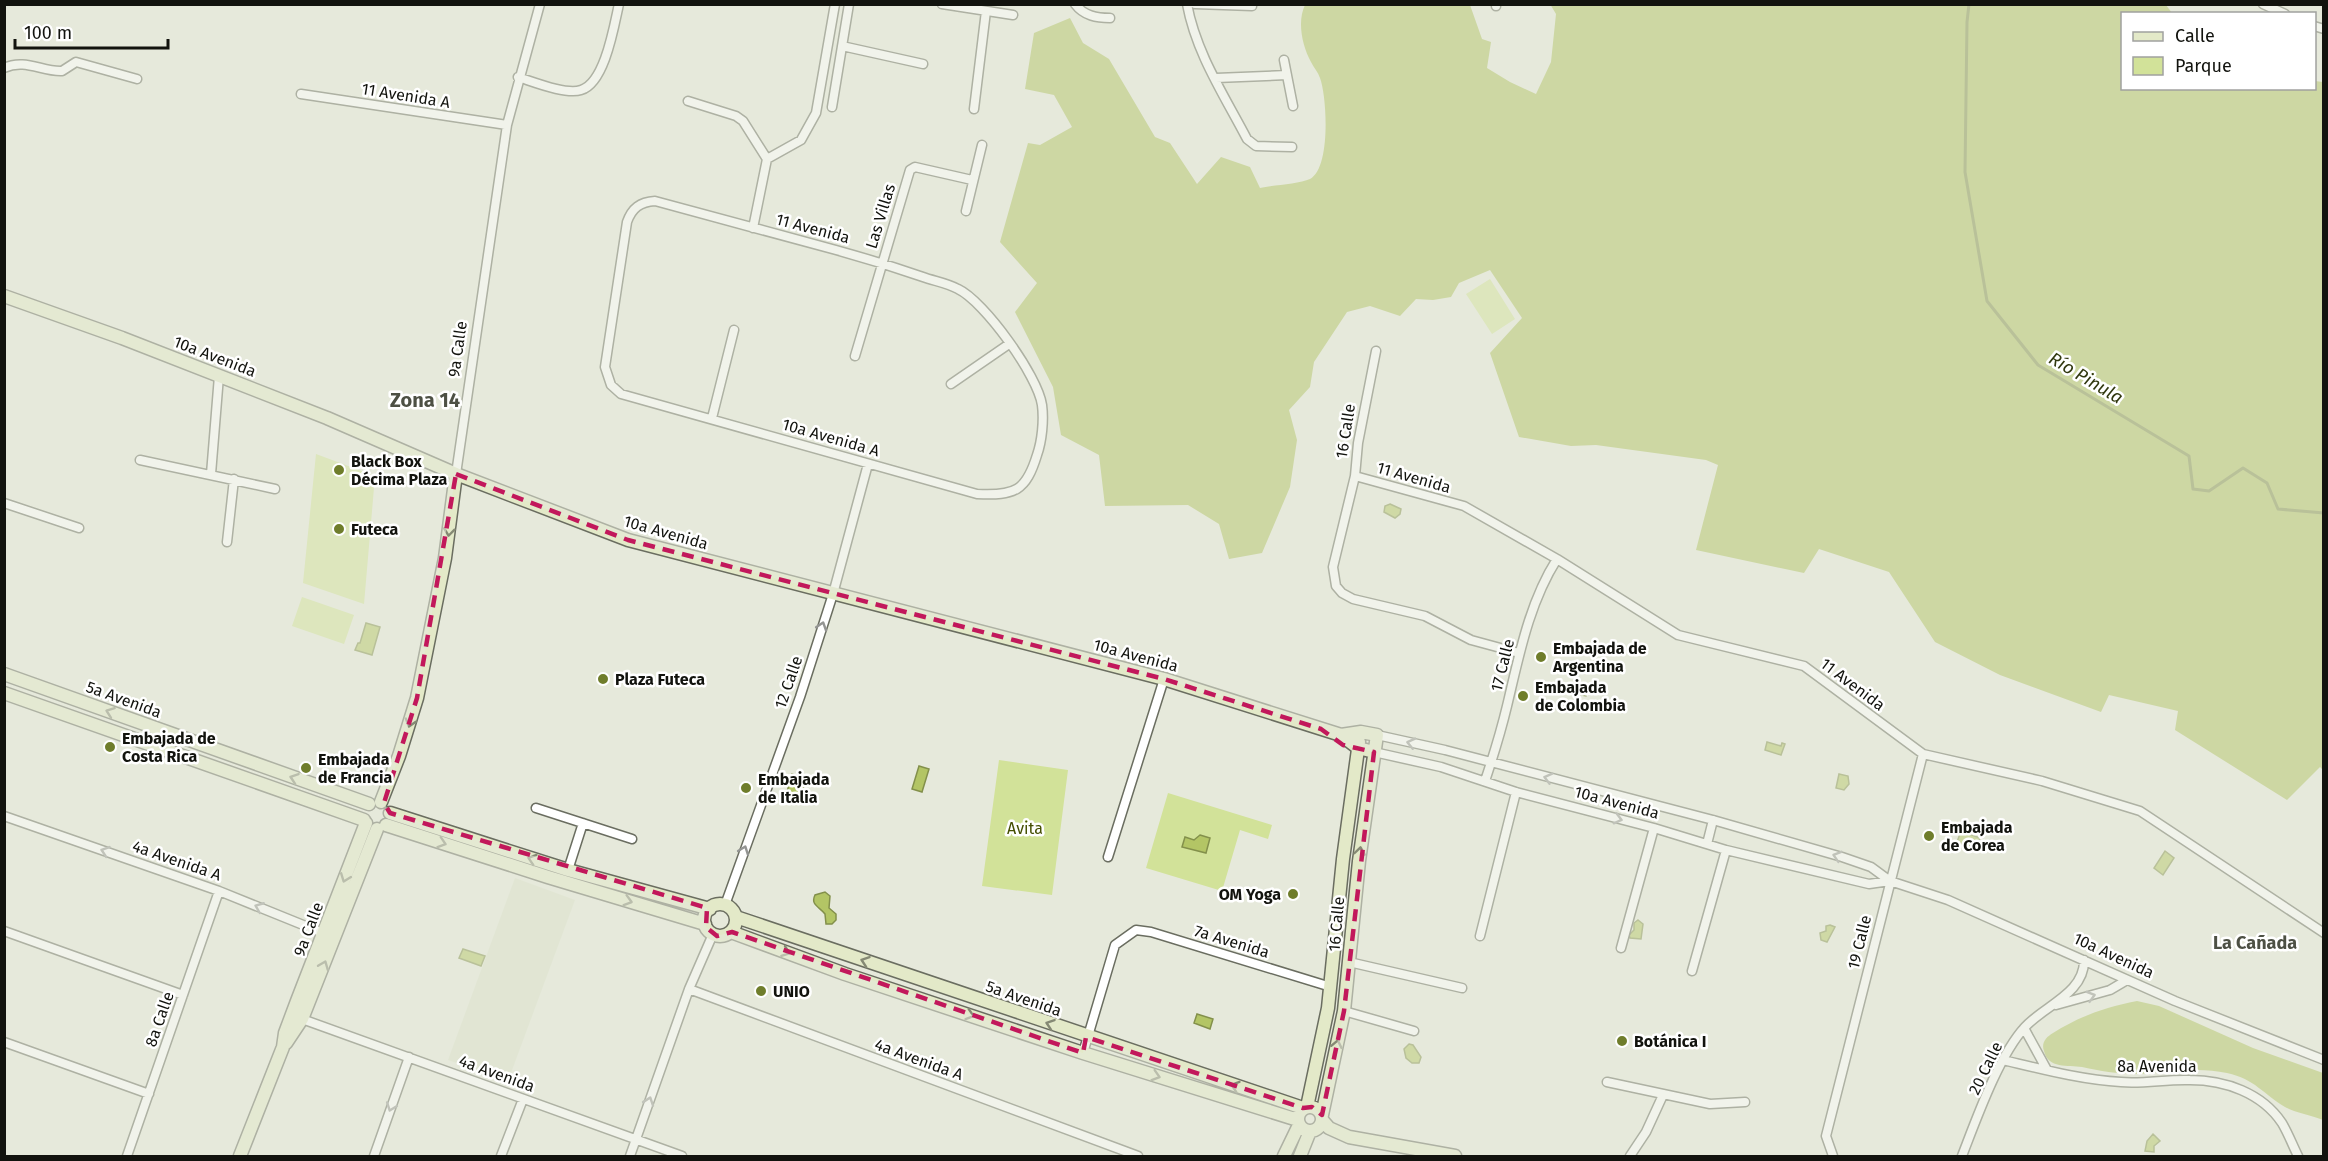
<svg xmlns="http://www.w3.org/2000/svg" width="2328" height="1161" font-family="'Fira Sans',sans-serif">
  <rect width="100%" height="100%" fill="#e6e9db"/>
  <path fill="#dce1cb" d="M515,878L575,900L508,1081L448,1060Z"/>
  <path fill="#d2e299" d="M1490,279L1515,319L1492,334L1466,294Z
    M316,454L375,476L364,604L303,583Z
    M302,597L354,615L344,644L292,626Z
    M999,760L1068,770L1052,895L982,886Z
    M1168,793L1272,825L1268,839L1240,830L1222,891L1146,868Z"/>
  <path fill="#afc161" d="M1305,5H1470L1482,39L1491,42L1487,68L1510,82L1536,94L1551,62L1556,14L1550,4L2166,5L2172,13L2122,14V88H2314L2315,81L2323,82V770L2320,767L2287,800L2175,730L2178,711L2109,695L2101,712L2000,675L1935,642L1889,572L1819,549L1804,573L1696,550L1718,465L1706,460L1596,445L1571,446L1519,437L1490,353L1522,318L1490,270L1459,283L1451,297L1433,300L1416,299L1400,316L1370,306L1347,312L1314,362L1310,387L1289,410L1297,440L1290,487L1262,553L1229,559L1219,524L1188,505L1105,506L1099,455L1061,435L1053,387L1015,312L1037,283L1000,242L1028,143L1040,145L1072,127L1054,95L1025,89L1034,33L1070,18L1083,43L1109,59L1155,137L1170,143L1197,184L1221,157L1250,167L1260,188C1273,185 1299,184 1310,179C1331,168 1327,97 1320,78C1318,72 1314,68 1311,62C1302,46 1297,21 1305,5Z
    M2137,1001L2159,1006L2253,1048L2323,1073V1120C2313,1116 2293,1112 2285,1107C2263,1094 2255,1079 2227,1073C2196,1066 2166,1073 2136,1074C2116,1074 2101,1071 2082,1067C2068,1065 2048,1069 2044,1051C2041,1043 2046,1037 2053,1033C2080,1016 2106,1007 2137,1001Z"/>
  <path fill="#b3c565" stroke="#83904b" stroke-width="1.5" d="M1390,504L1401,509L1400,514L1395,518L1384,512L1385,506Z
    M366,623L380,627L372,655L355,650L358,643H360Z
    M1574,682L1589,687L1586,696L1571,692Z
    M1767,742L1781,746L1782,743L1785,744L1781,755L1765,750Z
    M919,766L929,769L922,792L912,789Z
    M792,774L806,778L799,803L785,799Z
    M1839,774L1848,776L1849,784L1844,790L1836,788Z
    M1961,831L1980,838L1976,849L1957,842Z
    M1200,835L1210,838L1206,853L1182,847L1185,837L1194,840Z
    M2165,851L2174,858L2163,875L2154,868Z
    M825,892L830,896L829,908L836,914V920L832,924H826L825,914C820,907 810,905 815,895Z
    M1638,920L1643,924L1641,939L1630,938L1629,935L1634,930V923Z
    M1830,925L1835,927L1827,942L1821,940L1820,933L1826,931V926Z
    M463,949L485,956L481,966L459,958Z
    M1197,1014L1213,1019L1210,1029L1194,1023Z
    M1409,1044L1413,1045L1421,1057L1419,1063H1412L1406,1058L1404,1049Z
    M2153,1134L2160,1141L2154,1146V1152L2145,1151L2147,1141Z"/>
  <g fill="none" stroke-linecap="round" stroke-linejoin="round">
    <path stroke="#83904b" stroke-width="3" d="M1969,4L1967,22L1965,172L1987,301L2038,365L2189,456L2193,489L2209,491L2243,468L2267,483L2278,509L2324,513"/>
    <defs>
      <path id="street" d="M942,4L1013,15
        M1075,4C1084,16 1097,18 1110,18
        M1187,4C1196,53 1224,95 1247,139L1256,146L1292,147
        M1195,4L1252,6
        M1496,4V6
        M2263,4L2285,14
        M2314,26L2324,29
        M842,46L923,64
        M1284,60L1293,106
        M4,68C25,58 42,72 62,71L76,62L137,79
        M518,77C534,82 566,95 581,90C605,83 614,26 619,4
        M1216,78L1287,75
        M301,94L507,125
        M688,101L736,116L743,121L767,159L753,228
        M832,107L849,4
        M974,109L986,11
        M767,159L801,140L816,113L835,4
        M655,201C716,217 776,234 836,250C865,258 894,267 923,277C934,281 947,283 958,289C984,301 1038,376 1042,405C1044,420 1042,441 1037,455C1026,491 1015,496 977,494L621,394L611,385L605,367L627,222C632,208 640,202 655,201Z
        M966,211L982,145
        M1376,351L1358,443L1355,476L1333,567L1336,586L1342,593L1353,599L1425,616L1471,640L1519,653
        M855,356L910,170L915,167L972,180
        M951,384L1009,344
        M712,418L734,330
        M140,460L275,489
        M211,474L219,376
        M456,474L507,125L540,4
        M1355,476L1464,506L1557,559L1678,635L1804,666L1923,754L2042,781L2140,811L2324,933
        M4,503L79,528
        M227,542L234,479
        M1377,735L1445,750L1713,820L1842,857L1871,867L1890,881L1948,900L2175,1001L2324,1060
        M1374,752L1441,767L1516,792L1654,828L1726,850L1869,884L1890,881
        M1485,781C1493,757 1501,731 1507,706C1519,656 1529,603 1557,559
        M536,808L632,839
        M4,816L219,891L318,931L327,936
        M1707,844L1713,820
        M1108,857L1164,679
        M568,870L583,823
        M725,905L800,697L833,594L868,464
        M4,931L183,995
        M1480,936L1516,792
        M1621,948L1654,828
        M1349,962L1462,988
        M1692,971L1726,850
        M689,989L1138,1156
        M2056,1005L2110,990L2127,980
        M1344,1011L1414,1031
        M302,1019L682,1156
        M2024,1028L2047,1070
        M4,1042L149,1094
        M1083,1053L1115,945L1136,930L1151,932L1331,987
        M2003,1060C2041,1069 2082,1080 2121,1082C2144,1084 2167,1079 2190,1080C2225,1080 2262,1093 2282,1123C2288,1133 2293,1146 2298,1156
        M1607,1082L1710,1104L1745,1102
        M127,1156L219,891
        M374,1156L409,1057
        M501,1156L523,1099
        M630,1156L689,989L713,934
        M1630,1156L1646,1132L1663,1095
        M1833,1156L1826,1136L1923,754
        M1962,1156C1976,1120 1999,1055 2025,1027C2044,1006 2085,993 2084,960"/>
      <path id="secondary" d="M4,296L122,338L327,418L456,474L628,540L1164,679L1341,735L1358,748L1374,752
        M4,674L369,804
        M4,693L364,820
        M381,802L399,756L417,698L445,558L456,474
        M390,813L568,870L710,909
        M386,825L548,877L705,924
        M704 920a16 16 0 1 1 32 0a16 16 0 1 1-32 0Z
        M736,917L1303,1108
        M731,932L845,974L1083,1053L1298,1120
        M286,1043L302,1019L377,829
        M1298 1119a12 12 0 1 1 24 0a12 12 0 1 1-24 0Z
        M1307,1107L1328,1008L1343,859L1359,742
        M1322,1115L1344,1011L1359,861L1377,735L1361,732L1341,735
        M1322,1120L1329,1128L1349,1137L1455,1156
        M240,1156L283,1047L285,1033L297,1001L366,823
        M1284,1156L1299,1125
        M1300,1156L1310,1131"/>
    </defs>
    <use href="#street" stroke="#6a6d60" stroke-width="11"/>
    <use href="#secondary" stroke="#6a6d60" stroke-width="15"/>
    <use href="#street" stroke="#fff" stroke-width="8"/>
    <use href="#secondary" stroke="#e3e9c8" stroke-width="12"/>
  </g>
  <defs><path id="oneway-chevron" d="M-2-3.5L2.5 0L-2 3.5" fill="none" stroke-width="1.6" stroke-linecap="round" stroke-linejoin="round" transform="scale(1.5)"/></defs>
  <g stroke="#858974">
    <use href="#oneway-chevron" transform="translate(449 532) rotate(97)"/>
    <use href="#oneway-chevron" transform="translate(110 712) rotate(-160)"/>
    <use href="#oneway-chevron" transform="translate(410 723) rotate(107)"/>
    <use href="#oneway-chevron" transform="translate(294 778) rotate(-161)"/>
    <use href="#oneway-chevron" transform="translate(442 843) rotate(18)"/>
    <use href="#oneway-chevron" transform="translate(1360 851) rotate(-82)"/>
    <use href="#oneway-chevron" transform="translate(532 859) rotate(-162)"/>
    <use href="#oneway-chevron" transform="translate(345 878) rotate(111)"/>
    <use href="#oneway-chevron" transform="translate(628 901) rotate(16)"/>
    <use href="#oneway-chevron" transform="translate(786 952) rotate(20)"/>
    <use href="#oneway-chevron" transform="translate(865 961) rotate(-161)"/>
    <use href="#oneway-chevron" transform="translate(324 965) rotate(-68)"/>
    <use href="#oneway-chevron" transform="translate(970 1015) rotate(18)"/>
    <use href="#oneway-chevron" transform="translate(1050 1024) rotate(-161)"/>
    <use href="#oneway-chevron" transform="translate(1337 1044) rotate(-78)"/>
    <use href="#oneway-chevron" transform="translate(1156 1076) rotate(17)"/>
    <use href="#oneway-chevron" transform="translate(1235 1086) rotate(-162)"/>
  </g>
  <g stroke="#949593">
    <use href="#oneway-chevron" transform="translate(822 626) rotate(-72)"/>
    <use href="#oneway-chevron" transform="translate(1411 743) rotate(-167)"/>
    <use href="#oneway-chevron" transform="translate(1548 778) rotate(-165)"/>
    <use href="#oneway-chevron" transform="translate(1618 819) rotate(15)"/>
    <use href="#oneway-chevron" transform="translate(744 850) rotate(-70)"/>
    <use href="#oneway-chevron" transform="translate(105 851) rotate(-161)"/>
    <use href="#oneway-chevron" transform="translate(1837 856) rotate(-163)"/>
    <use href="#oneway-chevron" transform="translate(259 907) rotate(-158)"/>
    <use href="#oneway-chevron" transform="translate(2091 996) rotate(-16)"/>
    <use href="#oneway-chevron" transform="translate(649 1101) rotate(-71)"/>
    <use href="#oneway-chevron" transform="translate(391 1107) rotate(110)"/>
  </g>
  <path d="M0 0H2328V1161H0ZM456,474L628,540L1164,679L1321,729L1343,745L1374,752L1344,1011L1322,1115L1312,1107L1303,1108L1086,1037L1083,1053L732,932L717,936L706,927L707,908L390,813L384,803L417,698Z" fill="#e6e9db" fill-opacity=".55" fill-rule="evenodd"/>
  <path fill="none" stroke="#c2185b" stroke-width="4.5" stroke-dasharray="12 8" stroke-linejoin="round" d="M456,474L628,540L1164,679L1321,729L1343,745L1374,752L1344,1011L1322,1115L1312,1107L1303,1108L1086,1037L1083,1053L732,932L717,936L706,927L707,908L390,813L384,803L417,698Z"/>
  <g fill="#6f7d2b" stroke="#fff" stroke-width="2">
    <circle cx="339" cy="470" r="6"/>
    <circle cx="339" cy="529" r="6"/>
    <circle cx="1541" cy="657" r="6"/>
    <circle cx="603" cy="679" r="6"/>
    <circle cx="1523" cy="696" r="6"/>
    <circle cx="110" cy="747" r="6"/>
    <circle cx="306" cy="768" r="6"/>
    <circle cx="746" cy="788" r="6"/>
    <circle cx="1929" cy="836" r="6"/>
    <circle cx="1293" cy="894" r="6"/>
    <circle cx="761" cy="991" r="6"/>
    <circle cx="1622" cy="1041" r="6"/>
  </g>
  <g text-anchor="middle" stroke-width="5" stroke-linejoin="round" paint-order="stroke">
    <g font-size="16" fill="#12130e" stroke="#fff">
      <text transform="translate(406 95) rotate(9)" y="6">11 Avenida A</text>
      <text transform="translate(880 216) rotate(-73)" y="6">Las Villas</text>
      <text transform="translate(813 228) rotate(15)" y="6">11 Avenida</text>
      <text transform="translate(457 349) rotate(-82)" y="6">9a Calle</text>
      <text transform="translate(215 356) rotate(21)" y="6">10a Avenida</text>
      <text transform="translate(1345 431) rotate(-81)" y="6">16 Calle</text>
      <text transform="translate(831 437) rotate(16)" y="6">10a Avenida A</text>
      <text transform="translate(1414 477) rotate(16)" y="6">11 Avenida</text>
      <text transform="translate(666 532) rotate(16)" y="6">10a Avenida</text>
      <text transform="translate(1136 655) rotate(15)" y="6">10a Avenida</text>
      <text transform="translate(1502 665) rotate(-76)" y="6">17 Calle</text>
      <text transform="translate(788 682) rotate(-71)" y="6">12 Calle</text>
      <text transform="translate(1853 684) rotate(37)" y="6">11 Avenida</text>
      <text transform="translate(124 699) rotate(20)" y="6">5a Avenida</text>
      <text transform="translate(1617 802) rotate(15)" y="6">10a Avenida</text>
      <text transform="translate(177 860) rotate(19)" y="6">4a Avenida A</text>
      <text transform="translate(1336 924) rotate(-85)" y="6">16 Calle</text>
      <text transform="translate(308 929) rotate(-69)" y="6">9a Calle</text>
      <text transform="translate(1232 941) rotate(17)" y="6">7a Avenida</text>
      <text transform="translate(1859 942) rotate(-76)" y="6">19 Calle</text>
      <text transform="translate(2114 955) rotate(25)" y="6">10a Avenida</text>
      <text transform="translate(1024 998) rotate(19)" y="6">5a Avenida</text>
      <text transform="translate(159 1019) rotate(-71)" y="6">8a Calle</text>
      <text transform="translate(919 1059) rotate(20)" y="6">4a Avenida A</text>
      <text x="2157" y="1072">8a Avenida</text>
      <text transform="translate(1985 1068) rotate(-64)" y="6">20 Calle</text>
      <text transform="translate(497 1073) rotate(20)" y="6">4a Avenida</text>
    </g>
    <g font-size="16" font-weight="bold" fill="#12130e" stroke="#fff" text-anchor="start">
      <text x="351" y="467">Black Box<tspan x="351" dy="18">Décima Plaza</tspan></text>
      <text x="351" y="535">Futeca</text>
      <text x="1553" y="654">Embajada de<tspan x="1553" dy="18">Argentina</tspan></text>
      <text x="615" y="685">Plaza Futeca</text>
      <text x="1535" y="693">Embajada<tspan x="1535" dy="18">de Colombia</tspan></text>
      <text x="122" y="744">Embajada de<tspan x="122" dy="18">Costa Rica</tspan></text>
      <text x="318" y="765">Embajada<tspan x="318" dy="18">de Francia</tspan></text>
      <text x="758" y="785">Embajada<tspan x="758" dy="18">de Italia</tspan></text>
      <text x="1941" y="833">Embajada<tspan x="1941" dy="18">de Corea</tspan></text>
      <text x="1281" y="900" text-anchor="end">OM Yoga</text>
      <text x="773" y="997">UNIO</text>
      <text x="1634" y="1047">Botánica I</text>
    </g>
    <g font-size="16" fill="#454f04" stroke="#fff">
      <text x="1025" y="834">Avita</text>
    </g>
    <g font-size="18" font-style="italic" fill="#31380f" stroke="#fff">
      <text transform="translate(2086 378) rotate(31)" y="6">Río Pinula</text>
    </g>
    <g font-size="18" font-weight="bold" fill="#4d5044" stroke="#fff">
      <text x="2255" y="949">La Cañada</text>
    </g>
    <g font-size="20" font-weight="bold" fill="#4d5044" stroke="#fff">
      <text x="425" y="407">Zona 14</text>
    </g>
  </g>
  <rect width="2328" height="1161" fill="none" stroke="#12130e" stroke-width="12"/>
  <rect x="2121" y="12" width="195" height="78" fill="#ffffff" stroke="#a0a19f" stroke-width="1.5"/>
  <rect x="2133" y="32" width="30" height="9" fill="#e3e9c8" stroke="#a0a19f" stroke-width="1.5"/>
  <text x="2175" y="42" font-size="18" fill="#12130e">Calle</text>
  <rect x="2133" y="57" width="30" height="18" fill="#d2e299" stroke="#a0a19f" stroke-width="1.5"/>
  <text x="2175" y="72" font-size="18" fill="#12130e">Parque</text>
  <path d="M15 39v9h153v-9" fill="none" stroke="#12130e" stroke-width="3"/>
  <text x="24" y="39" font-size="18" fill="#12130e" stroke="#ffffff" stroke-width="4.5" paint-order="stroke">100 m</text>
</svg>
